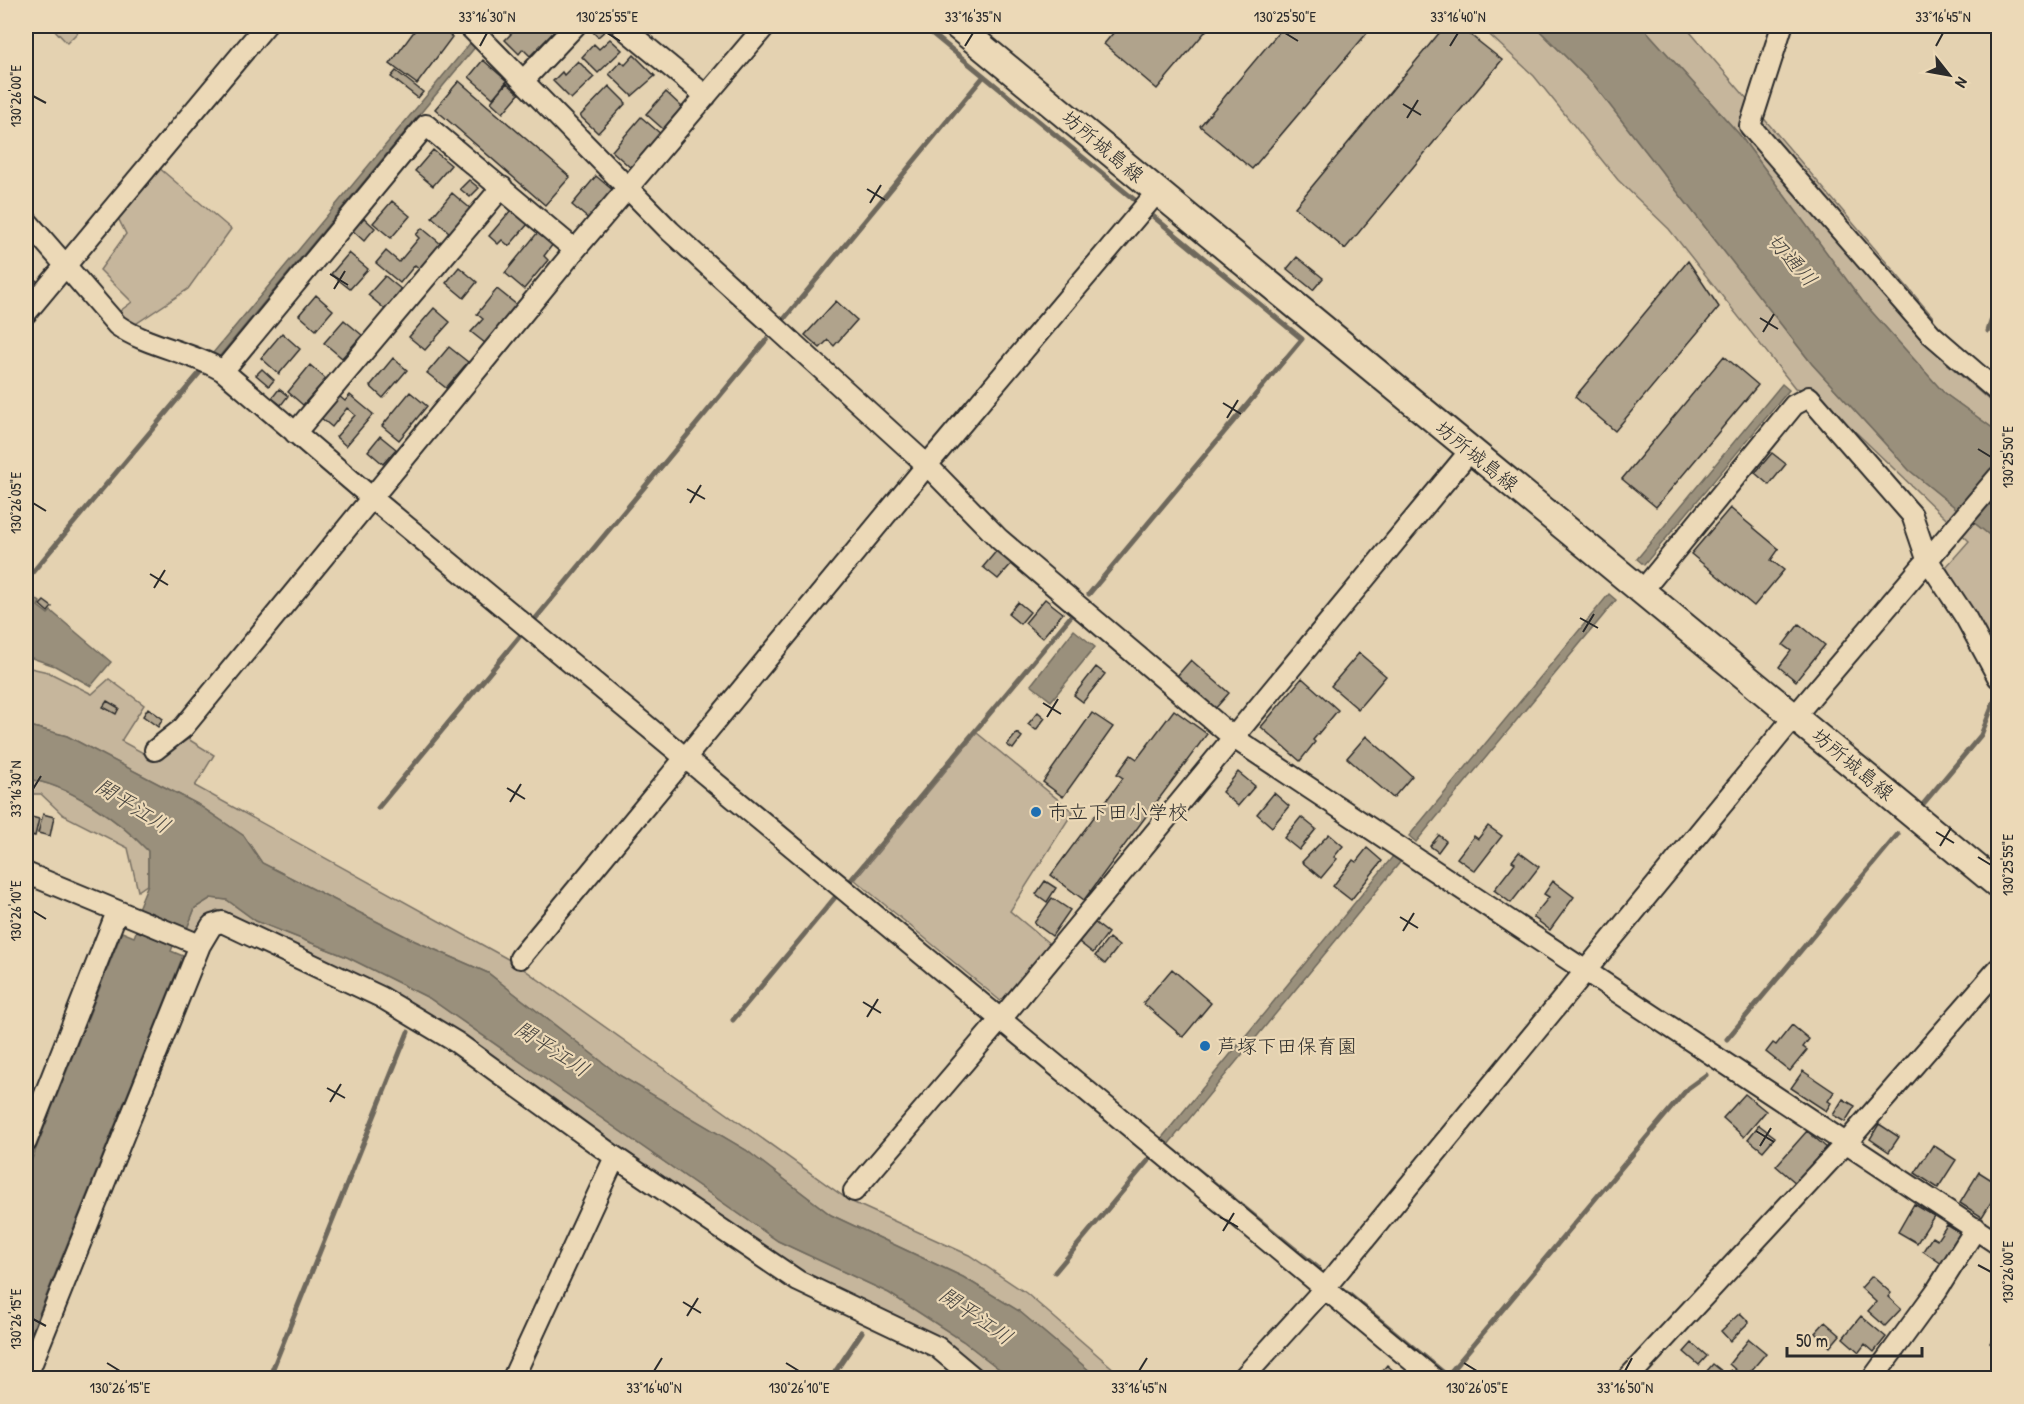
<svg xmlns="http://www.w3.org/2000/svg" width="2024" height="1404" font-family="'Patrick Hand','Klee One',sans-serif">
  <rect width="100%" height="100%" fill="#e4d2b1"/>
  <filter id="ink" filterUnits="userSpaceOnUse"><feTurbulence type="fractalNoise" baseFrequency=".0167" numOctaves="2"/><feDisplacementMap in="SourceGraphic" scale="12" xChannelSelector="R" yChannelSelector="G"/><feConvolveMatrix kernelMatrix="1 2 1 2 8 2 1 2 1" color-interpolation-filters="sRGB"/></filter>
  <g filter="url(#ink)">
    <path fill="#c6b69c" stroke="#787064" stroke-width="1.5" d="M54,26H84L67,43L53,28Z
      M1480,26H1535L1594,85L1812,364L1909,470L1998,542V663L1946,567L1969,541L1813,391L1795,388L1669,229L1618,180L1534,76Z
      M1642,26H1685L1933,317L1941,358L1998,408V432L1944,393L1863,302L1739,134Z
      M158,167L231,229L188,289L131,327L116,314L132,302L100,270L126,234L117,216Z
      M26,667L48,672L92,694L109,679L144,705L121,741L156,760L188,739L214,755L195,786L515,963L850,1201L969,1255L1026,1293L1124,1378H1098L1019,1311L963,1277L831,1215L746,1150L619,1075L488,973L415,941L262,863L244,836L197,804L67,736L26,725Z
      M977,733L1073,812L1010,911L1051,945L1003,1003L855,880Z
      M26,779C67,783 120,821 148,850V884L138,891L128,848L63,815L41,794H26Z
      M211,898L227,900L256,921L347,957L429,998L778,1241L889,1293L963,1341L1011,1378H985L938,1341L790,1268L417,1008L217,910L196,931H186L195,908Z"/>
    <path fill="#9a907c" stroke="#6e685c" stroke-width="1.5" d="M1535,26H1642L1739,134L1863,302L1944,393L1998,432V542L1909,470L1812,364L1594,85Z
      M471,42L476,46L218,358L213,353Z
      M1782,384L1789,390L1644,565L1637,559Z
      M1609,594L1616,600L1416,842L1409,836Z
      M31,595L40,602L38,606L48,614L51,611L111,662L91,686L55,666L26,656V602Z
      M1074,630L1095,647L1051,701L1031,685Z
      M26,725L67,736L197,804L244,836L262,863L415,941L488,973L619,1075L746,1150L831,1215L963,1277L1019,1311L1098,1378H1011L963,1341L889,1293L778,1241L429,998L347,957L256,921L227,900L211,898L195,908L186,931L180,929L171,951L183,956L26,1346V1174L122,932L134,937L143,914L137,911L148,884V851C120,821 67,783 26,779Z
      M1394,855L1401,861L1167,1146L1160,1140Z"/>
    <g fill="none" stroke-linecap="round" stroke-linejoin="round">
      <path stroke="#6e685c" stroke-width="5" d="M923,26L1136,201
        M784,319L984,76
        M1988,331L1998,300
        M26,580L202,370L199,368
        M1089,594L1302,339L1149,213
        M536,618L767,339
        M1924,803L1981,735L1996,697
        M378,808L520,636
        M850,881L1071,616
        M733,1020L837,895
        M1727,1039L1898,834
        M1167,1145L1318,1268
        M1055,1272L1152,1156
        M1347,1293L1450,1378
        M1447,1376L1688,1088L1706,1075
        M269,1378L408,1032
        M831,1378L862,1332"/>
    </g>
    <path fill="#b0a38c" stroke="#2b2b2b" stroke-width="1.5" d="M418,26H436L452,37L417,84L390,64Z
      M519,26H549L555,31L530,56L523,49L519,54L505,40Z
      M593,26H605L608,28L598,37L590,29Z
      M1119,26H1210L1157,89L1104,44Z
      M1284,26H1373L1252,169L1200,126Z
      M1445,26H1459L1502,60L1345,249L1295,207Z
      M610,39L622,50L598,73L582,57L594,44L599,49Z
      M634,55L655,76L632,96L609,74L621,61L625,65Z
      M483,60L507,81L493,98L469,77Z
      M578,61L594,77L571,99L553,81L562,72L564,75Z
      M396,71L423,92L418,98L391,77Z
      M459,81L570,177L545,205L435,109Z
      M507,83L519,94L503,113L491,102Z
      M609,86L626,103L598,133L580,116Z
      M666,92L682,107L663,129L646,114Z
      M641,117L662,135L632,169L612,151Z
      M433,150L451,165L433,186L415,171Z
      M596,176L615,192L591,221L572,205Z
      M469,180L479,188L470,197L460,189Z
      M452,193L471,209L450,233L432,217Z
      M392,201L410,216L391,238L373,223Z
      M511,210L528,224L509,246L502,240L498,244L489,236Z
      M363,217L375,228L364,241L352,230Z
      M422,228L441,244L420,269L415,265L400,283L376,263L386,251L399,262L419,238L416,235Z
      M538,232L553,244L544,256L548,260L524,289L505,273Z
      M349,253L368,269L350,289L331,274Z
      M1297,257L1323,278L1313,290L1287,269Z
      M1688,261L1719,307L1615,431L1575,397Z
      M459,267L477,282L464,298L446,283Z
      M26,271L38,282L26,296Z
      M385,276L402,290L386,310L368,295Z
      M497,289L517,305L485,343L471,332L483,319L477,314Z
      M316,295L333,310L316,330L299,315Z
      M836,301L857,320L834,346L828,340L820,348L805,335Z
      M434,308L450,322L425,350L409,337Z
      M344,320L362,335L342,358L324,343Z
      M282,333L300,349L279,374L261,358Z
      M449,347L468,362L446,388L427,373Z
      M1724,356L1758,385L1656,507L1622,479Z
      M393,358L407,370L383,398L370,386Z
      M310,365L326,379L303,405L288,392Z
      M262,369L274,380L269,386L256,375Z
      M279,389L288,396L281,405L272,398Z
      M410,392L427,406L399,440L382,426Z
      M350,395L373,414L346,446L336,437L355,415L347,408L332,427L321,418L339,396L345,401Z
      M380,436L396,449L383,464L368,451Z
      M1772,453L1786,464L1769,485L1755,473Z
      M1730,508L1779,549L1771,560L1784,570L1754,606L1691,554Z
      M998,549L1013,562L998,579L983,567Z
      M1045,599L1063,613L1042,638L1025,623Z
      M44,601L52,607L48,612L40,605Z
      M1018,602L1030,612L1020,624L1008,614Z
      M1799,624L1825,645L1796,681L1779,667L1791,651L1783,645Z
      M1359,653L1386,676L1358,709L1331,686Z
      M1191,660L1229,693L1214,710L1177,676Z
      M1096,667L1105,674L1083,702L1074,695Z
      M1302,678L1338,710L1313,740L1315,742L1300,761L1261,727Z
      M107,701L119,708L116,714L103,707Z
      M148,708L163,719L158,727L143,716Z
      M1174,710L1207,734L1084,900L1051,875L1123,778L1117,774L1131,755L1137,759Z
      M1038,712L1045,718L1036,730L1028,724Z
      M1092,713L1113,727L1063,797L1043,782Z
      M1017,733L1022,737L1013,749L1007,745Z
      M1366,736L1412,776L1393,798L1347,758Z
      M1238,772L1255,786L1238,806L1222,792Z
      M1274,793L1289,806L1272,827L1257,814Z
      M43,814L54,817L50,836L38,833Z
      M28,816L39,819L35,836L26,834Z
      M1301,817L1316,829L1299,850L1284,838Z
      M1488,826L1502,836L1475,871L1457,858L1474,836L1478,839Z
      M1329,834L1343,846L1334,857L1337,859L1321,878L1302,862Z
      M1439,835L1446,841L1438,852L1430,846Z
      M1367,848L1382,861L1351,900L1333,886L1353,860L1356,862Z
      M1519,852L1539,867L1511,903L1494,890L1515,863L1512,861Z
      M1045,881L1056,888L1047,902L1036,894Z
      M1553,881L1574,897L1550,930L1533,917L1549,897L1544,894Z
      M1052,898L1070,910L1052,936L1034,923Z
      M1094,922L1108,933L1093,953L1079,942Z
      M1109,938L1119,946L1105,964L1095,956Z
      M1172,969L1211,1003L1183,1037L1143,1003Z
      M1792,1025L1809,1039L1803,1047L1807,1050L1790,1071L1766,1052L1773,1043L1776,1045Z
      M1803,1071L1834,1092L1828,1101L1831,1103L1826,1111L1791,1088Z
      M1745,1094L1766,1111L1744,1137L1723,1118Z
      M1843,1099L1855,1106L1845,1122L1833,1115Z
      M1879,1124L1899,1137L1889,1152L1870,1139Z
      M1759,1125L1775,1137L1763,1151L1748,1139Z
      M1807,1131L1827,1148L1797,1184L1776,1166Z
      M1933,1145L1956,1160L1938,1188L1915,1173Z
      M1979,1172L1998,1184V1191L1982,1217L1960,1203Z
      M1914,1204L1934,1216L1917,1243L1898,1232Z
      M1947,1225L1961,1234L1942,1264L1923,1251L1932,1237L1937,1240Z
      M1872,1276L1891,1293L1888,1297L1901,1309L1885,1326L1868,1311L1876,1302L1861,1288Z
      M1740,1313L1749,1322L1730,1341L1721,1331Z
      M1861,1316L1886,1337L1874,1352L1865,1344L1859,1352L1843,1338Z
      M1825,1322L1840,1335L1830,1347L1815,1333Z
      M1998,1330V1349L1990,1343Z
      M1749,1339L1766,1353L1745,1378L1729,1364Z
      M1692,1343L1707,1356L1699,1365L1684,1352Z
      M1713,1364L1727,1375L1731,1370L1741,1378H1712L1705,1373Z
      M1387,1365L1402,1378H1376Z"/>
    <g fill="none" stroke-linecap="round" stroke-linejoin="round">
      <defs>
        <path id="minor" d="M469,26L670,231L927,465L999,539L1234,738L1998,1244
          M621,26L706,96
          M1782,26L1750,126L1931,334L1998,392
          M523,81L575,26
          M26,220L117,325C148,347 190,351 223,371L372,498L1433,1378
          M26,313L265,26
          M223,371L426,125L575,250
          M295,433L502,187
          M1642,591L1794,405L1809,397L1912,515L1927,559L1966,618L1998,677
          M155,750L183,728L575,250L765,26
          M26,873L200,945
          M520,958L927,465L1158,191
          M26,1142L117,912
          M854,1191L1001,1019L1470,451
          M26,1378L200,945L212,925L222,922L381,997L456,1042L615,1157L798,1281L937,1347L974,1378
          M513,1378L615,1157
          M1243,1378L1324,1289L1795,716L1998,477
          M1628,1378L1847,1142L1998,969
          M1873,1378L1937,1290L1976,1228"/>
        <path id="major" d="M957,26L1998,885"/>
      </defs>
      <use href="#minor" stroke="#2b2b2b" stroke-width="24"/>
      <use href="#major" stroke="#2b2b2b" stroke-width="30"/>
      <use href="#minor" stroke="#ecd9b7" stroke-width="20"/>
      <use href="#major" stroke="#ecd9b7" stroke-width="26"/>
    </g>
  </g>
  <path fill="none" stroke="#2b2b2b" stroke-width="2" d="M607,33L620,41M1285,33L1298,41M480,46L487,33M965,46L973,33M1450,46L1458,33M1936,46L1943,33M33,96L46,103M1403,104L1421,115M1407,118L1418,100M867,189L885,200M870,203L881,185M330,274L348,285M334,289L345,271M1760,318L1778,329M1763,332L1774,314M1223,403L1241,414M1227,418L1238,400M1978,449L1991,457M687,489L705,499M33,503L46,511M690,503L701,485M150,574L168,585M154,588L165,570M1580,618L1598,628M1583,632L1594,614M1043,703L1061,714M1047,717L1058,699M507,788L525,799M33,789L41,776M510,802L521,784M1936,832L1954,843M1940,846L1951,828M1978,857L1991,865M33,911L46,919M1400,917L1418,928M1403,931L1414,913M863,1002L881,1013M867,1017L878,999M327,1088L345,1098M330,1102L341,1084M1756,1131L1774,1142M1760,1146L1771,1128M1220,1217L1238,1227M1223,1231L1234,1213M1978,1265L1991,1272M683,1302L701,1313M687,1316L698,1298M33,1319L46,1326M107,1363L120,1371M786,1363L799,1371M1464,1363L1477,1371M654,1371L662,1358M1139,1371L1147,1358M1625,1371L1632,1358"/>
  <g fill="#1f6fb2" stroke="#ecd9b7" stroke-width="2">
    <circle cx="1036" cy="812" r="6"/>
    <circle cx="1205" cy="1046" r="6"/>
  </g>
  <g text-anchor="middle" stroke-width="4.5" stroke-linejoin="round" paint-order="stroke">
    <g font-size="20" fill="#2b2b2b" stroke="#ecd9b7">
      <text transform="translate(1103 146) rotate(40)" y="7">坊所城島線</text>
      <text transform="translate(1477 456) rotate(39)" y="7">坊所城島線</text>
      <text transform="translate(1853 764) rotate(40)" y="7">坊所城島線</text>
    </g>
    <g font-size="20" fill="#2b2b2b" stroke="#ecd9b7" text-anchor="start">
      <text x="1048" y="819">市立下田小学校</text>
      <text x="1217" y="1053">芦塚下田保育園</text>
    </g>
    <g font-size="21" font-style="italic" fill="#47443f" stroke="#ecd9b7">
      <text transform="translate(1792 260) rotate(48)" y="7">切通川</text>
      <text transform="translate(133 806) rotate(32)" y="7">開平江川</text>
      <text transform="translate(552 1049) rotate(33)" y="7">開平江川</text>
      <text transform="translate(976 1316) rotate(35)" y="7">開平江川</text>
    </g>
  </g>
  <rect width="2024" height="1404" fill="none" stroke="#ecd9b7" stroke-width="66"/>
  <g transform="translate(1949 75) rotate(121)" stroke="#ecd9b7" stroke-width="4.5" paint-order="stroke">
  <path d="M0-4.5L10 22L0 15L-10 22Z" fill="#2b2b2b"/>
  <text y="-9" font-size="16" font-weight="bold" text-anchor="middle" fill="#2b2b2b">N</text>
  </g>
  <path d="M1787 1347v9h135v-9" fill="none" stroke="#2b2b2b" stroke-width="3"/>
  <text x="1796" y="1347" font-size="18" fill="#2b2b2b" stroke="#ecd9b7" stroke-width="4.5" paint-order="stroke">50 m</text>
  <rect x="33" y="33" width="1958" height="1338" fill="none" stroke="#2b2b2b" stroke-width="2"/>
  <g font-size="15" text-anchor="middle" fill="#2b2b2b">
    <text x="487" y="22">33°16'30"N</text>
    <text x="607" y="22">130°25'55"E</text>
    <text x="973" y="22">33°16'35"N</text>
    <text x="1285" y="22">130°25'50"E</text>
    <text x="1458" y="22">33°16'40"N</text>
    <text x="1943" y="22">33°16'45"N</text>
    <text transform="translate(16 96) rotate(-90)" y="5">130°26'00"E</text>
    <text transform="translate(2008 457) rotate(-90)" y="5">130°25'50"E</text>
    <text transform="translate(16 503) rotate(-90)" y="5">130°26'05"E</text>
    <text transform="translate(16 789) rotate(-90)" y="5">33°16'30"N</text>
    <text transform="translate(2008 865) rotate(-90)" y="5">130°25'55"E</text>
    <text transform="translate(16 911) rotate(-90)" y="5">130°26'10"E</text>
    <text transform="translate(2008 1272) rotate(-90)" y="5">130°26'00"E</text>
    <text transform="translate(16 1319) rotate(-90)" y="5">130°26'15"E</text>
    <text x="120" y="1393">130°26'15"E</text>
    <text x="654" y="1393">33°16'40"N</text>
    <text x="799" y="1393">130°26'10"E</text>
    <text x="1139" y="1393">33°16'45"N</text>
    <text x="1477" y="1393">130°26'05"E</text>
    <text x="1625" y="1393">33°16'50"N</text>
  </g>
</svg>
